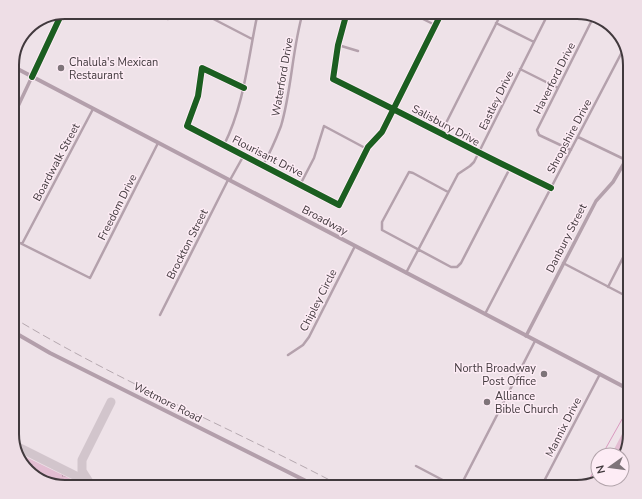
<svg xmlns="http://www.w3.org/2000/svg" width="642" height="499" font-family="'Nunito Sans',sans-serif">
  <defs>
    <pattern id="grass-tufts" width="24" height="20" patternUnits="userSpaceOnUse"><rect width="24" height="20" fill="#e3bdd2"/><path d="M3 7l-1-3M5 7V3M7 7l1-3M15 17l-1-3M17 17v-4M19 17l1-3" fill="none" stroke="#ba9bac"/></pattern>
  </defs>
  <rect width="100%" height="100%" fill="#eee2e8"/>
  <path fill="url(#grass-tufts)" d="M630,419V434L622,455H611Z
    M20,454L79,483L76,487H65L30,474Z"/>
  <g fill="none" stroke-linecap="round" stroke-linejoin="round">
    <path stroke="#da9ac0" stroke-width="1" d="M602,455L630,405
      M588,482L598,463"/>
    <path stroke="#d2c5cc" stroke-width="9" d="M16,446L98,487
      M89,482L82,471V460L111,402"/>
    <path stroke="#b4a1ac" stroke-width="2.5" d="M200,12L252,39
      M347,12L338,45L333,79C406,115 478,153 551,188
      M409,12L435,25
      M212,18L214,12
      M168,19L170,12
      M496,23L534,42
      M338,45L358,51
      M520,69L558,88
      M244,88L202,68L198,96L187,126L339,205L368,147L382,132L442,12
      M441,133L502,12
      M578,137L630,162
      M224,145C245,103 248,57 258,12
      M571,150L539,135L537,130L593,18
      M263,165C270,153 276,139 281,126C292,89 292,49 303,12
      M230,180L244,155
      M300,185L314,158L324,126L367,149
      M448,192L413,173L409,172L382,222V230L451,267H457L461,263L510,168
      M12,239L90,278L158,143
      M22,244L93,109
      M563,263L626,296
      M406,273L458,174L470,166L474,162L549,12
      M608,287L630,244
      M485,314L623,50
      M160,315L228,180
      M288,355L303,345L309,337L355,246
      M416,466L456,487
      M460,487L535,341
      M541,487L600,374"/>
    <path stroke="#b4a1ac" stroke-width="3.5" d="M12,119L62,13
      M526,336L596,201L613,182L630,153"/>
    <path stroke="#b39fab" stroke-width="4" d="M12,66L630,390
      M12,331L50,353L318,487"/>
    <path stroke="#b5a8af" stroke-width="1" stroke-dasharray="8 4" stroke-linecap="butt" d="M12,317C118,381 233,429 343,487"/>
    <defs>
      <path id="cycleway" d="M347,12L338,45L333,79C406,115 478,153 551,188
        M32,77L62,13
        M244,88L202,68L198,96L187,126L339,205L368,147L382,132L442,12"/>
    </defs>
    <use href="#cycleway" stroke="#fdecf5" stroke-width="8"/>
    <use href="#cycleway" stroke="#1b5e20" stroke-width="6"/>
  </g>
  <g fill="#7e7479" stroke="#fdecf5" stroke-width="1.5">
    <circle cx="61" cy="68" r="4"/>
    <circle cx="544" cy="374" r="4"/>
    <circle cx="487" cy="402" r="4"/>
  </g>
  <g text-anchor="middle" stroke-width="3" stroke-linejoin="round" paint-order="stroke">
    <g font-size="11" fill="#41393d" stroke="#fdecf5" text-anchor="start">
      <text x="69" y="66">Chalula's Mexican<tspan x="69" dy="13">Restaurant</tspan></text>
      <text x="536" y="372" text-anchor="end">North Broadway<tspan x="536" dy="13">Post Office</tspan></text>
      <text x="495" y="400">Alliance<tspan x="495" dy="13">Bible Church</tspan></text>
    </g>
    <g font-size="11" fill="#41393d" stroke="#fdecf5">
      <text transform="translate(282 77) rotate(-80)" y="4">Waterford Drive</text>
      <text transform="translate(554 78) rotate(-63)" y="4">Haverford Drive</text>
      <text transform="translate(496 100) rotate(-64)" y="4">Eastley Drive</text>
      <text transform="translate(446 125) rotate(28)" y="4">Salisbury Drive</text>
      <text transform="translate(569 136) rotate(-62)" y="4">Shropshire Drive</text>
      <text transform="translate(268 156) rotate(27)" y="4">Flourisant Drive</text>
      <text transform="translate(56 162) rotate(-62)" y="4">Boardwalk Street</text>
      <text transform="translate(117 207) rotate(-63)" y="4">Freedom Drive</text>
      <text transform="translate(325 220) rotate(28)" y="4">Broadway</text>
      <text transform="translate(566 238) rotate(-63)" y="4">Danbury Street</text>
      <text transform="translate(187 244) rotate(-63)" y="4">Brockton Street</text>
      <text transform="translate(318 300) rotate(-63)" y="4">Chipley Circle</text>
      <text transform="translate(168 402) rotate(27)" y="4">Wetmore Road</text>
      <text transform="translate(563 427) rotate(-63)" y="4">Mannix Drive</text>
    </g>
  </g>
  <path d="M0 0H642V499H0ZM65 19H577A46 46 0 0 1 623 65V434A46 46 0 0 1 577 480H65A46 46 0 0 1 19 434V65A46 46 0 0 1 65 19Z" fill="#eedee6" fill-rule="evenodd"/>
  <path fill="none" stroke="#41393d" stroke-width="2" d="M65 19H577A46 46 0 0 1 623 65V434A46 46 0 0 1 577 480H65A46 46 0 0 1 19 434V65A46 46 0 0 1 65 19Z"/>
  <g transform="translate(610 467) rotate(256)"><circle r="19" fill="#fdecf5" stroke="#b2a4ab"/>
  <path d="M0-3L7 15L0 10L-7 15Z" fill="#7e7479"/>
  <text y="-6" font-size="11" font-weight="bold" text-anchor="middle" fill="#41393d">N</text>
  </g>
</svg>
